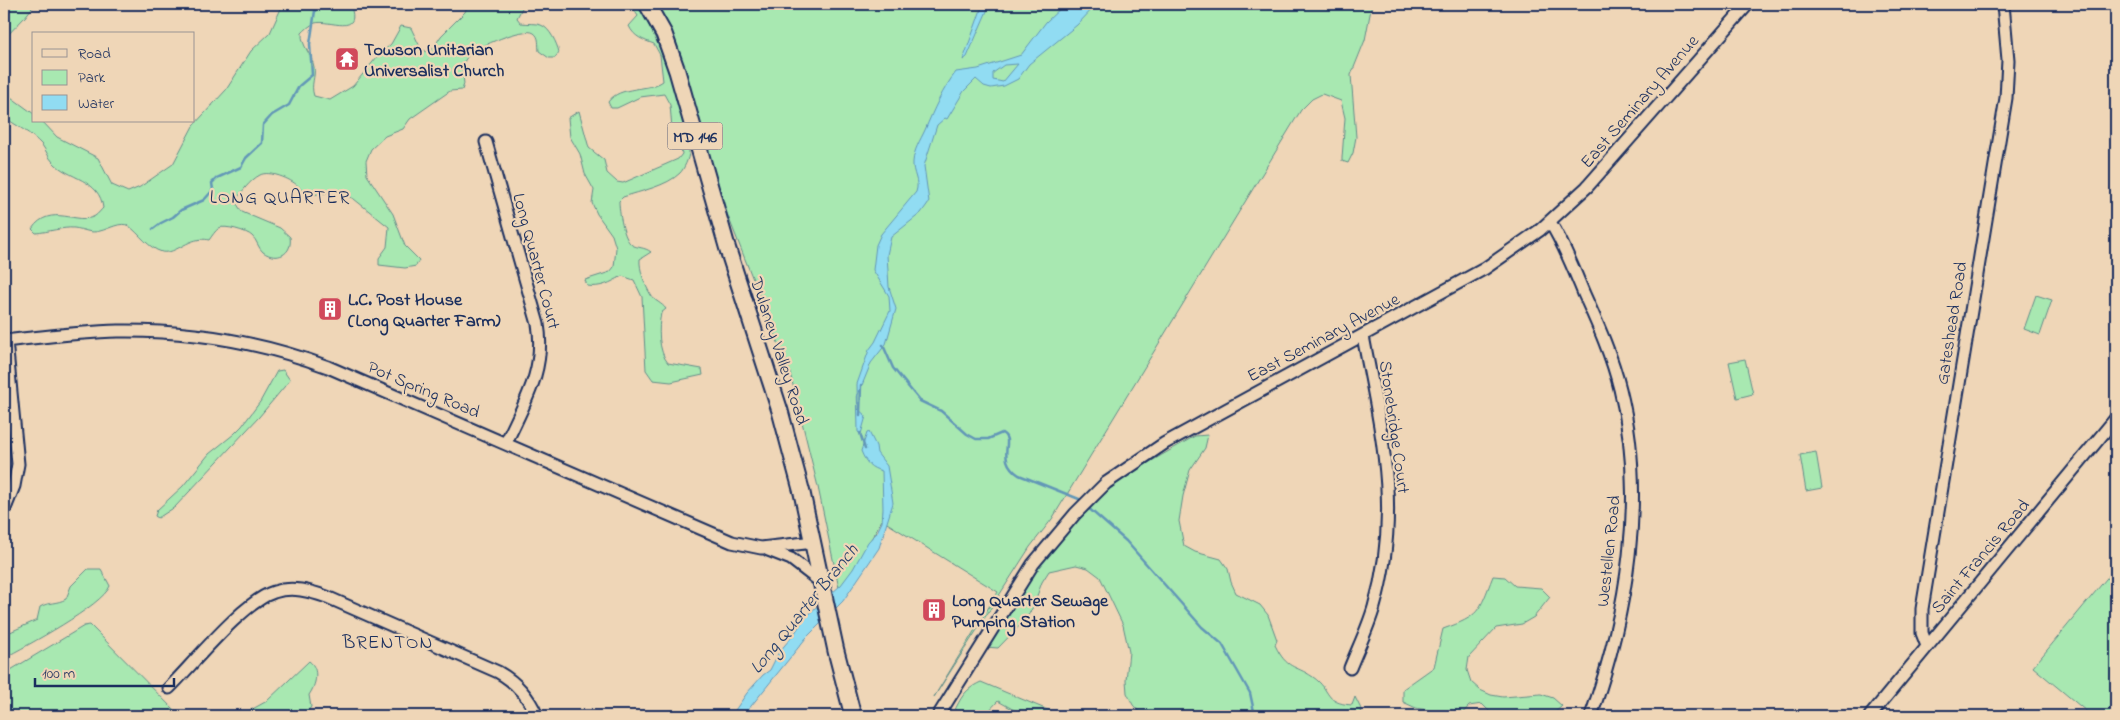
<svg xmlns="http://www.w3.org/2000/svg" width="2120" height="720" font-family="'Indie Flower',sans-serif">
  <rect width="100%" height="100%" fill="#efd6b7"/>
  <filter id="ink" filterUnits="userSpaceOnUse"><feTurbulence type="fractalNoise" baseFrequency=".02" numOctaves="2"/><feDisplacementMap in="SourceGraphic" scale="10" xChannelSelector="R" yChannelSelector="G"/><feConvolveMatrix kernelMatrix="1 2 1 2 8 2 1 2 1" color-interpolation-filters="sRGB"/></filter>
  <g filter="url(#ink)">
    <path fill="#a8e8b1" stroke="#628c88" d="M4,4H35L25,17L4,39Z
      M283,4H350C363,38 329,19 315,23C310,25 305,30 302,33C301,46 312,54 314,67C316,77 310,84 314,96L330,100L353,86L377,57L391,44L401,26L411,28L421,49L430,53L441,36L465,12L468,4H521L523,6L517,18L521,23C527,24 536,23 541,25C550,28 557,44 559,52L555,58H549L539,51C538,45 540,37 534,33C524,26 477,47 469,55C466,58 464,62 462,65L464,84L462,90L450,91L410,119L403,129L385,136L371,149L366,161L367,175L393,214L405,246L419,260L416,266L405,268L379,265V258L387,247L389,227L354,199L337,191L305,196C303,192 300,188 298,186C291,179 269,170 260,175C250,180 241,193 235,201L242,212L280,228L290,237C293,254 277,262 263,252C258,248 257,240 252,236C247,231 225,225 219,228C215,231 212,236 209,240C190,235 176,255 162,252C148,248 140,234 129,226C121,221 109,229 100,231C90,234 84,229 74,228C63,227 48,232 36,233L32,229C50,202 79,226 95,216C98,214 101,210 103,208C100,179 68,179 53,162C48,157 46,150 42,145C31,133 17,126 4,117V92L34,114V121H42L57,137L98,158L112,185L128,192L140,187L173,164L193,126L226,90L251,51L270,33Z
      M630,4H637C657,34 689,116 689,152C689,158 684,169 680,173C667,186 641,191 623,197L619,201C619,211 623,239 632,245C637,248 645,247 651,252L640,259C639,269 645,286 651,295C654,301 662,303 666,309L661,313C658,328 658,351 668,363L702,369L703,375L671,382L653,380L646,370L642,297L634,280L622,276C610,283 601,288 587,286L585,280L610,272L614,267L616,248L612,235L597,214L592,203L594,190L585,174L580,154L570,137L568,118L579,111L589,148L604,160L607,173L617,182L623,183L678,159L682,154L681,148L676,145L673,140L670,105L664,94L640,97L617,108H611L608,102C620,85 648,92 663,81L660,55L654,44C643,40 634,37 629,26L638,16Z
      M655,4H1372L1365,40L1351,75L1356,137L1353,153L1348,163L1342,161V158L1345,118L1341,101L1322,94L1312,99L1301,110L1052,519L1030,547L934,697L998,592L882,520L840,593L818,487L790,373L711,173Z
      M2036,295L2052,300L2040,335L2024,329Z
      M1745,359L1753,394L1737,398L1729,362Z
      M283,370L290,380L259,417L175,507L158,518L155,516L157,510L183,486L209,454L234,434L242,426L260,402L277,371Z
      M1208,435L1205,448L1190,470L1183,496L1179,521L1184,546L1195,552L1221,559L1228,569L1231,582L1236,593L1260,605L1268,615L1277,640L1275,645C1287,670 1294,664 1313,677C1332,690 1323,703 1352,705L1355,697L1361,709L1362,716H1143L1133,705L1127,693L1126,680L1129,652L1123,625L1100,577L1088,568L1076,565L1049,571L1042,582L1033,607L1026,619L998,648L986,647C1015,589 1074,511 1129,475C1150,461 1173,449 1195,436Z
      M1816,452L1822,488L1806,491L1800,455Z
      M2116,567V716H2092L2033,667Z
      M88,569H101L110,586C102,606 26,646 4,658V632L8,633L37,620L40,607C48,602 57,604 66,599L71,586Z
      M1493,576L1505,577L1515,586L1541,588L1550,597L1534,617L1522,624L1496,628L1469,657L1467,670L1471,682L1480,690L1491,695L1503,697L1541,694L1553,698L1562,706L1552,715L1545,716H1494L1482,704L1469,706L1460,716H1444L1443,713L1416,708L1403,702V689L1434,667L1443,629C1480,616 1479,612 1493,576Z
      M90,625L180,716H4V674L84,626Z
      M309,661C320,669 316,685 309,695L311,707L304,716H240L267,701Z
      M981,682L1062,716H1025L998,701L984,716H952C960,700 963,690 981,682Z"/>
    <path fill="#91dcf2" stroke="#6297b7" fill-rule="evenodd" d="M983,4H990L967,57L963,60Z
      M1065,4H1097L1077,25L1029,64L1018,79L1004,86L991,88L984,86L976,79L964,91L947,119L945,118L937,125L924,166L929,202L921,213L891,237L887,255L889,287L896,309L886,344L871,363L858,395V409L866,416L861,434L858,432L857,384L869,350L875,342L890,311L889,296L873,270L876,245L881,234L916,192C920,181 912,173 913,162C914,149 920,141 925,130C934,109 942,90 956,72L978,69L1021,55L1046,22ZM1018,64L1003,82L993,80V73L1004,65Z
      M869,432L876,446L877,453L887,466L893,503L879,548L843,601L806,638L743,716H731L747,693L763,675L770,670L779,652L795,633L804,618L841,585L853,569L868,542L877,532L882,522L883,509L882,471C870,468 866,463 861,451L867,433Z"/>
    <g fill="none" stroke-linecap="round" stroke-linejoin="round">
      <path stroke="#6297b7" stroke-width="2.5" d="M153,229L161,223L173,217L181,210L204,200L213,190L212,183L217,178L241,167L246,158L262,143L263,125L272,115L289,105L299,86L312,75L310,44L316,4
        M883,345L893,368L920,401L941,411L967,434L976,439H988L1002,433C1016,441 994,458 1019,475L1079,499L1082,502
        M860,415L861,385
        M860,433L865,449
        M1086,506L1126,541L1202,627L1222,644L1250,693L1255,716"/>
      <defs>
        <path id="minor" d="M486,142L538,324C546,370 524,403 506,443
          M1550,222C1564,244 1574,270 1584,294C1598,325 1612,356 1620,389C1647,496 1627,614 1591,716
          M4,341C42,337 80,332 118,331C189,330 261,342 328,367L732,542L761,548L814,542
          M4,511L14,486L18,464L6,341
          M768,550L791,559L822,583
          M1927,646L1922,633V609L2006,98L2008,60L2003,4
          M1350,668C1358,648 1368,628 1374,607C1402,511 1381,431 1363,336
          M169,688C193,664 244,601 274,592C292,586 310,591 327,597L498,672C516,682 529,697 537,716
          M938,716L1033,564L1075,514L1106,483L1165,443L1484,269L1540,230L1587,187L1748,4
          M1870,716L2116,418"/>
        <path id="major" d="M647,4L664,34L677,71L728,250L780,411L802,493L836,651L853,716"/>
      </defs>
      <use href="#minor" stroke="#1b2f5e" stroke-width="15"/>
      <use href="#major" stroke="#1b2f5e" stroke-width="19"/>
      <use href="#minor" stroke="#efd6b7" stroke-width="11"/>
      <use href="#major" stroke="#efd6b7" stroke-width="15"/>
    </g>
  </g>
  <defs>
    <symbol id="temple-square" viewBox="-11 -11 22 22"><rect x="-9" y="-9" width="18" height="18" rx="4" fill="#d1495b" stroke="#efd6b7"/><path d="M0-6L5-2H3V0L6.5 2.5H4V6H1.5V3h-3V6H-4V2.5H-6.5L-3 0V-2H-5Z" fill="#fff"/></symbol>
    <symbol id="building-square" viewBox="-11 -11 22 22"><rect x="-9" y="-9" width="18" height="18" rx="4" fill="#d1495b" stroke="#efd6b7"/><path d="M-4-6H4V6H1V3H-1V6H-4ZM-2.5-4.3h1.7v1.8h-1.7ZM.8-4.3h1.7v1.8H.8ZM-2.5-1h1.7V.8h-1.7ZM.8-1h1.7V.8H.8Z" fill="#fff"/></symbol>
  </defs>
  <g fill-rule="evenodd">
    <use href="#temple-square" x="333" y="45" width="28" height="28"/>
    <use href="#building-square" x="316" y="295" width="28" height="28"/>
    <use href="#building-square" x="920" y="596" width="28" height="28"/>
  </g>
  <g text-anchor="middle" stroke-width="4.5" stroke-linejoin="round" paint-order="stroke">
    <rect fill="#efd6b7" stroke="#5b6179" stroke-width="1" x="667.5" y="122.5" width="55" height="27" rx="4"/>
    <g font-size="16" font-weight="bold" fill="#1b2f5e">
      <text x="695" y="142">MD 146</text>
    </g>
    <g font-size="18" font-weight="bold" fill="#1b2f5e" stroke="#efd6b7" text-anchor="start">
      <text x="364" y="55">Towson Unitarian<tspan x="364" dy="21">Universalist Church</tspan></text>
      <text x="348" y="305">L.C. Post House<tspan x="348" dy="21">(Long Quarter Farm)</tspan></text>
      <text x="952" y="606">Long Quarter Sewage<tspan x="952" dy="21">Pumping Station</tspan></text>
    </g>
    <g font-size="18" fill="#1b2f5e" stroke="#efd6b7">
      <text transform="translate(1639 101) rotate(-49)" y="6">East Seminary Avenue</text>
      <text transform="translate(537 261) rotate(75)" y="6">Long Quarter Court</text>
      <text transform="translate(1951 323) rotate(-81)" y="6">Gateshead Road</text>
      <text transform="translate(1323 337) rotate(-28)" y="6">East Seminary Avenue</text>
      <text transform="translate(780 351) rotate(72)" y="6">Dulaney Valley Road</text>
      <text transform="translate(424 389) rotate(23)" y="6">Pot Spring Road</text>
      <text transform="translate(1395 427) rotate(82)" y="6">Stonebridge Court</text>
      <text transform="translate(1608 551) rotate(-84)" y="6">Westellen Road</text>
      <text transform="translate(1980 556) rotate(-50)" y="6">Saint Francis Road</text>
    </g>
    <g font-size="19" letter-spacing="1" fill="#1b2f5e" stroke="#efd6b7">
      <text x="280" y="203">LONG QUARTER</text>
      <text x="388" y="648">BRENTON</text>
    </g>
    <g font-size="19" font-style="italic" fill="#27406d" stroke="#efd6b7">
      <text transform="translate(803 608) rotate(-51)" y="7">Long Quarter Branch</text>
    </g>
  </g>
  <rect width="2120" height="720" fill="none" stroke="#efd6b7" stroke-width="20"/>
  <rect x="10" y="10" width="2100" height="700" fill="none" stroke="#1b2f5e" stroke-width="2" filter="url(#ink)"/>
  <rect x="32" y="32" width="162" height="90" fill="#efd6b7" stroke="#9a9393"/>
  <rect x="42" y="49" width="25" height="8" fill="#efd6b7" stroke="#9a9393"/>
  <text x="78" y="58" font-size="15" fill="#1b2f5e">Road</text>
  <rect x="42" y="70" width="25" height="15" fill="#a8e8b1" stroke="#9a9393"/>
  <text x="78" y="82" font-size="15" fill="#1b2f5e">Park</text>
  <rect x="42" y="95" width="25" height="15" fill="#91dcf2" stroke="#9a9393"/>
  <text x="78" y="108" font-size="15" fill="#1b2f5e">Water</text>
  <path d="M35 678v8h139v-8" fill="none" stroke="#1b2f5e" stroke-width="2.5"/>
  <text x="42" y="678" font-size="15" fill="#1b2f5e" stroke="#efd6b7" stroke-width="4" paint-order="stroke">100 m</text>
</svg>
